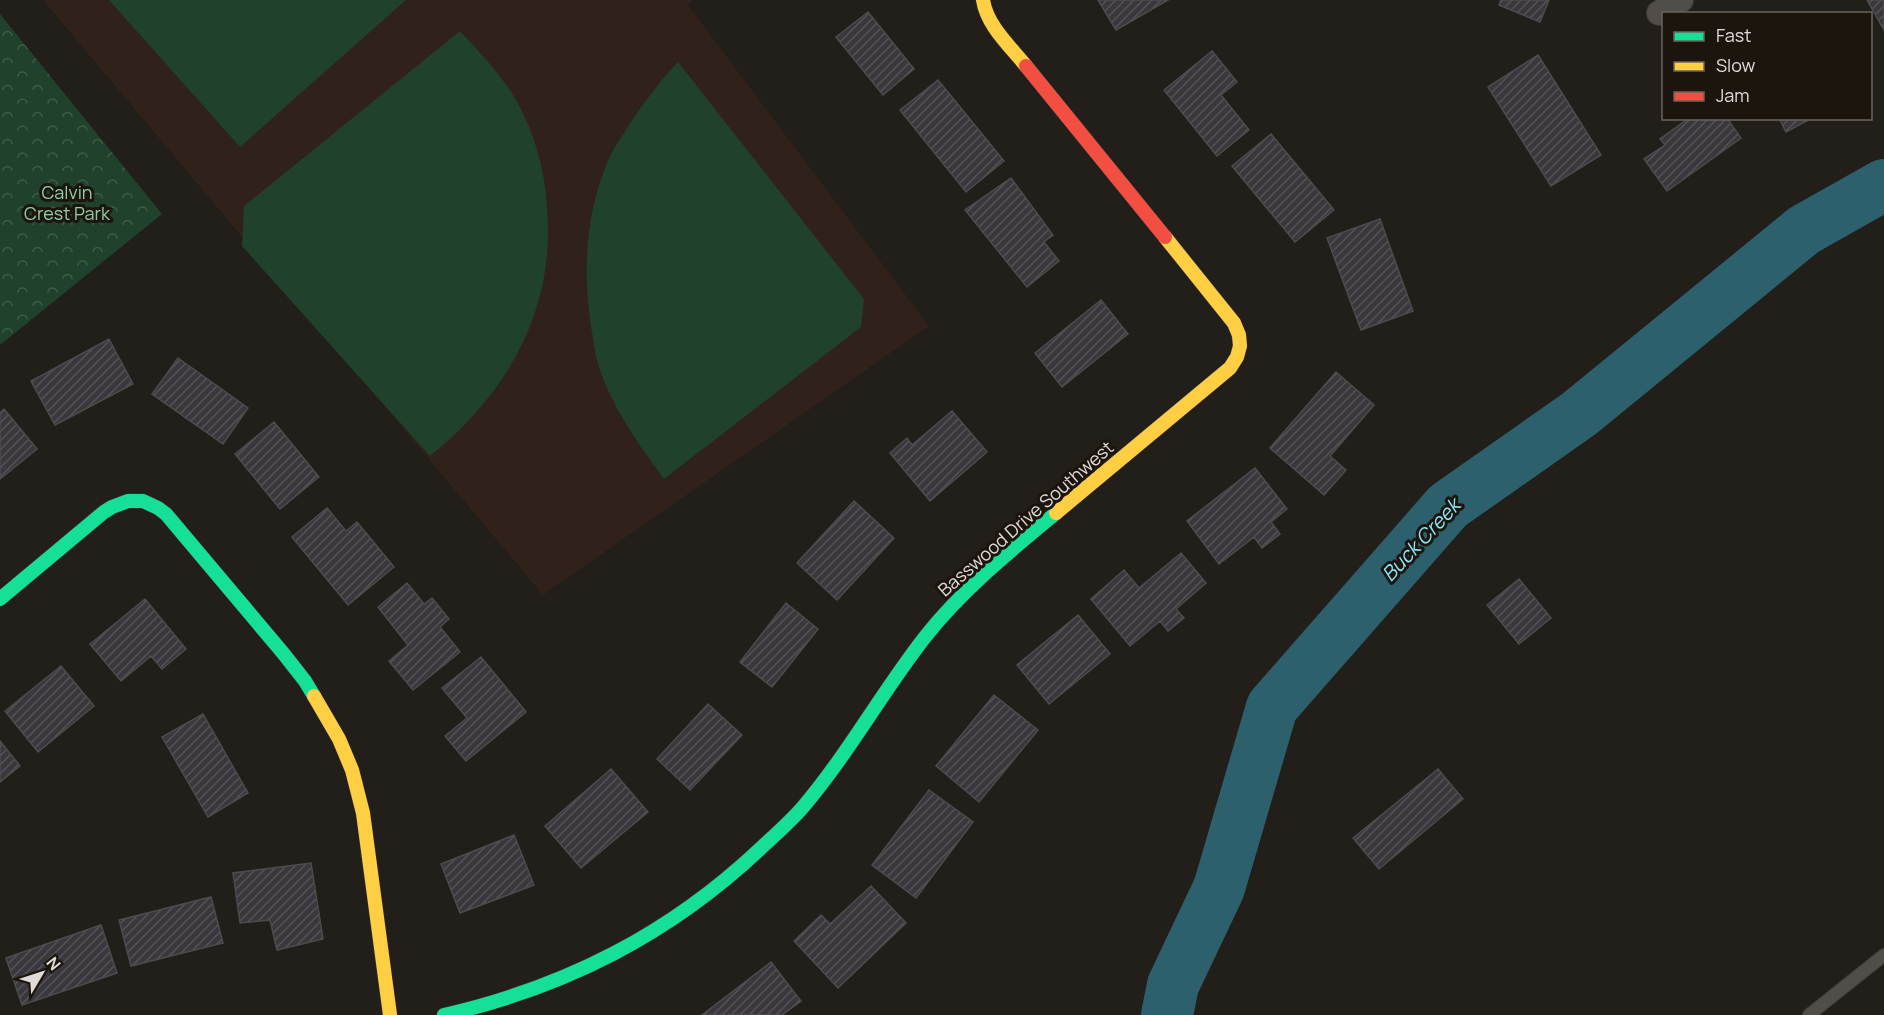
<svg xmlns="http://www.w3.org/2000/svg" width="1884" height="1015" font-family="Manrope,sans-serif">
  <defs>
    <pattern id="park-crowns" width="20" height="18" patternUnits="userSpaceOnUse" patternTransform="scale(1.5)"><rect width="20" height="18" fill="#20412b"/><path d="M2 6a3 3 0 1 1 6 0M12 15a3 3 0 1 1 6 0" fill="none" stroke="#405c49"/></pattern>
    <pattern id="building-hatch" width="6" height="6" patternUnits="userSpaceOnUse" patternTransform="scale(1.5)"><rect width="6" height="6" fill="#3a373d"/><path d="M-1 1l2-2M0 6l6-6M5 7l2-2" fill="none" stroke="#565358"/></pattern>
  </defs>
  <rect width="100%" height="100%" fill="#221e1a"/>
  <path fill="#31211b" d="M43,0H692L688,5L929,326L543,595Z"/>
  <path fill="#20412b" d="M109,0H406L240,147Z
    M460,31C479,52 500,73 515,98C534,131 545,169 547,207C556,309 508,393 430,456L242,246L244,206Z
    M678,62L864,299L861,327L664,479C638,444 608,401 597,360C594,351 594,341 592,333C582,272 585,210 611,154C615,146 621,138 626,130C641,106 658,83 678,62Z"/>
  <path fill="url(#park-crowns)" d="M0,14L162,214L0,345Z"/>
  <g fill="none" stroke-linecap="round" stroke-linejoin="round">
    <path stroke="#2d606d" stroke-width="52" d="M1167,1015L1173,985L1219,888L1272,707L1448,506L1579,414L1804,230L1884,185"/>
  </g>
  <path fill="url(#building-hatch)" stroke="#4d4c4c" stroke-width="1.5" d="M1098,0H1168L1116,30Z
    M1501,0H1549L1540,22L1499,5Z
    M1867,0H1884V30Z
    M868,12L914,69L883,95L836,37Z
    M1212,51L1237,82L1221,95L1249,130L1217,156L1164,90Z
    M1538,55L1601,155L1551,186L1488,87Z
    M938,80L1004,161L966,192L900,110Z
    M1689,118H1727L1741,138L1667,191L1644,159L1665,145L1660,139Z
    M1779,118H1812L1786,132Z
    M1271,134L1334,210L1295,242L1232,166Z
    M1011,178L1053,235L1044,242L1059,261L1027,287L965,210Z
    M1380,219L1413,311L1361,330L1327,238Z
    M1101,300L1128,334L1062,387L1035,353Z
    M109,339L133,384L55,425L31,381Z
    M178,358L248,408L223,444L152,394Z
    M1336,372L1374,405L1330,456L1346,470L1324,495L1270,448Z
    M4,409L37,449L0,479V413Z
    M952,411L987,452L930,501L890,453L907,438L912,445Z
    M274,422L319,477L280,509L235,454Z
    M1255,468L1287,509L1271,522L1280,534L1262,548L1254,537L1219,564L1187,521Z
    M854,501L894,538L837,600L797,563Z
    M327,508L346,531L357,522L394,567L348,605L292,537Z
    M1181,553L1206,583L1176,609L1184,618L1168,631L1160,621L1130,646L1091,599L1124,570L1139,588Z
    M1519,579L1551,618L1519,644L1487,605Z
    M407,583L424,604L432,598L449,619L440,627L460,652L413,690L389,661L408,645L378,607Z
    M145,599L186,649L162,669L151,656L121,681L90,644Z
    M786,603L818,629L772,687L740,662Z
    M1078,615L1110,654L1049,704L1017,665Z
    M481,657L526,712L466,761L445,736L467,718L442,688Z
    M61,666L94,706L38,752L5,711Z
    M994,695L1038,730L979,802L936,766Z
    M708,704L742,735L690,790L657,759Z
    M203,714L248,793L208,817L162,737Z
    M0,741L20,766L0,782Z
    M611,769L648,812L581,868L545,826Z
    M1438,769L1463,799L1379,869L1353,838Z
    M929,790L973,822L916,898L872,865Z
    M514,835L534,885L460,913L441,864Z
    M311,863L323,939L277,950L270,920L240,923L233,873Z
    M871,886L906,923L838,988L794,941L821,915L830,924Z
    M211,897L223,943L131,966L119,920Z
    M101,925L117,973L22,1005L6,958Z
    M771,962L801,1001L782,1015H702Z"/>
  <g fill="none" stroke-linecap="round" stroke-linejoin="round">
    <defs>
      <path id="lane" d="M1809,1015L1884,955"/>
      <path id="street" d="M1659,13L1681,0"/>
      <path id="fast" d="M0,599L104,512L112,507L128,501H143L158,508L166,514L283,653L305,681L314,696
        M444,1015C566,987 670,934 761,848C775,835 790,822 803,807C848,754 882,692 925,637C962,590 1010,551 1056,513"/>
      <path id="slow" d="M983,0C987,26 1010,46 1026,66
        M1056,513L1230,368L1237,357L1240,346L1239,335L1234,323L1165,237
        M314,696L339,739L352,770L363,813L390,1015"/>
      <path id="jam" d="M1026,66L1165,237"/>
    </defs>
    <use href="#lane" stroke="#3e3a38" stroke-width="14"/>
    <use href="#street" stroke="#3e3a38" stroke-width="26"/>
    <use href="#fast" stroke="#3e3a38" stroke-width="15"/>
    <use href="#slow" stroke="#3e3a38" stroke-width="15"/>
    <use href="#jam" stroke="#3e3a38" stroke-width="15"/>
    <use href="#lane" stroke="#514e4a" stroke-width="12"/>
    <use href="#street" stroke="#514e4a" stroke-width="24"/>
    <use href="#fast" stroke="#16e098" stroke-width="14"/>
    <use href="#slow" stroke="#ffcf43" stroke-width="14"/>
    <use href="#jam" stroke="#f24e42" stroke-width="14"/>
  </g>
  <g text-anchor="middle" stroke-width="6" stroke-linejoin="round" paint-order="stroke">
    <g font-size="18" fill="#8ed0a3" stroke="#1c150d">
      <text x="67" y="199">Calvin<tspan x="67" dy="21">Crest Park</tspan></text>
    </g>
    <g font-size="18" fill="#e0dbd6" stroke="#1c150d">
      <text transform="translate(1026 519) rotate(-41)" y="6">Basswood Drive Southwest</text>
    </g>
    <g font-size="20" font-style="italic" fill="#8be6fe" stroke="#1c150d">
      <text transform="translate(1421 540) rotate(-47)" y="7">Buck Creek</text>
    </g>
  </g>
  <rect x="1662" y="12" width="210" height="108" fill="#1c150d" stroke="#6a645d" stroke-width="1.5"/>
  <rect x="1674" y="32" width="30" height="9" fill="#16e098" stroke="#6a645d" stroke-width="1.5"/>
  <text x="1716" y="42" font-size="18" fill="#e0dbd6">Fast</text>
  <rect x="1674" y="62" width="30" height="9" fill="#ffcf43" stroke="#6a645d" stroke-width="1.5"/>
  <text x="1716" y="72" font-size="18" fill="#e0dbd6">Slow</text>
  <rect x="1674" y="92" width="30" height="9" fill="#f24e42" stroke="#6a645d" stroke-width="1.5"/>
  <text x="1716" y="102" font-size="18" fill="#e0dbd6">Jam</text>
  <g transform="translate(42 973) rotate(51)" stroke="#1c150d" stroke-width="4.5" paint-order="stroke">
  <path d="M0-4.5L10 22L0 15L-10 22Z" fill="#e0dbd6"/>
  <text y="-9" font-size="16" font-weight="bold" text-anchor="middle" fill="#e0dbd6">N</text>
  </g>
</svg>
